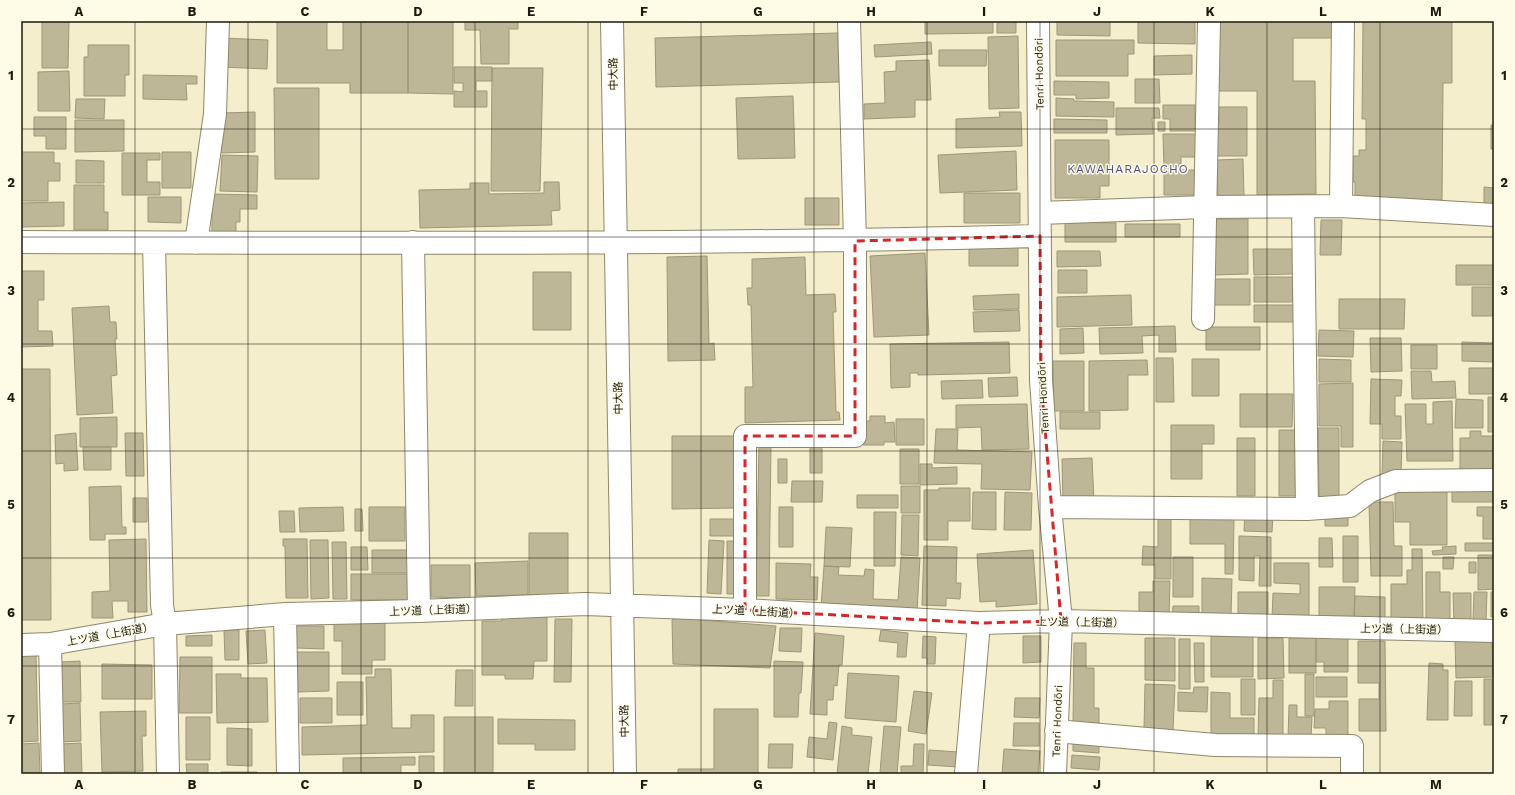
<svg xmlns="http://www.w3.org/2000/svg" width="1515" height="795" font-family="'Work Sans','Noto Sans JP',sans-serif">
  <rect width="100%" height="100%" fill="#f4eecd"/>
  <path fill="#bdb798" stroke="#9d9779" d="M42,21H69L68,68H42Z
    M277,21H327V50H343V21H408V93H350V83H277Z
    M408,21H453V94L408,93Z
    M465,21H518V29H509V64H481L480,30H465Z
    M925,21H993V33L925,34Z
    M997,21H1016V33H997Z
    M1057,21H1110V36L1057,35Z
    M1138,21H1195V44L1138,43Z
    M1218,21H1334V38H1293V81H1315L1316,194L1257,195V91H1218Z
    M1363,21H1452V83H1443L1442,200H1355V182H1353V156H1359V150H1366V119H1362Z
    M838,33L839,82L656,87L655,38Z
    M1018,36L1019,108L989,109L988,37Z
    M223,38L268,40L267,69L222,67Z
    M1056,40H1134V54H1128V76H1056Z
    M931,42L932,54L875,57L874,45Z
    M88,45H129V75H125V96H84V57H88Z
    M939,50H987L986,66H939Z
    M1192,55V74L1154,75V56Z
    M929,60L931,100H915V117L864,119V104L885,103L884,72L896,71V61Z
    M454,67H492V81H476V91H487V107H454V91L463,92V83H454Z
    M492,68H543L540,191H491Z
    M69,71L70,111H38V72Z
    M143,75L197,76V84H186L187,100L143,99Z
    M1135,79H1159L1160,103H1135Z
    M1054,81L1109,82V98L1076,99V95H1054Z
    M274,88H319V179H275Z
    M793,96L795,158L738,159L736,98Z
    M1056,98L1074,99V101L1114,102V117L1056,116Z
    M76,99H105L104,119L75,118Z
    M1163,105H1195V131H1170V119H1163Z
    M1219,107H1247V156H1215V123H1219Z
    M1116,108H1159L1160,118H1152L1153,134L1116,135Z
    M255,112V152L220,153L222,113Z
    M999,112H1021L1022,146L956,148V119L1000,117Z
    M34,117H66V149H46V136H34Z
    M1054,119L1107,120V133H1054Z
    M75,120H124V151L75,152Z
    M1158,122H1165V131H1158Z
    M1491,125H1494V149H1491Z
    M1163,134H1198V157H1181V168H1164Z
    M1055,140H1109V186H1100V198H1055Z
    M1016,151L1017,190L940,193L938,155Z
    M21,152H54V163H60V181H48V201H21Z
    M162,152H191V188H162Z
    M122,153H160V160H147V182H160V195H122Z
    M222,155L258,156L257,192L220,191Z
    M1243,159L1244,196L1218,197L1217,160Z
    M76,160L104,161V183H76Z
    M1164,170H1195V195H1164Z
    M544,182H559L560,210L551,211L552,225L420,228L419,190L470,189V183H489V194L544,193Z
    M74,185H104V212H108V230H74Z
    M1484,187L1494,188V206H1484Z
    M964,193H1020V223H964Z
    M212,194L257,195V209H240V222H236V232H212Z
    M148,197H181V223L148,222Z
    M805,198H839V225H805Z
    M64,202V226L21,227V203Z
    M1213,219H1248V274L1213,275Z
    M1321,220H1342L1341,255H1320Z
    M1065,222L1116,223V242H1065Z
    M1125,224H1180V237H1125Z
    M969,244H1018V266H969Z
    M1253,249H1293V274L1254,275Z
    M1057,251H1100L1101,266L1057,267Z
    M925,253L929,335L874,337L870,256Z
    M707,256L709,344L714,343L715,360L668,361L667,257Z
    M805,257L806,295L835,294L836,312H833L836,412H839L840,420L745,423V387H753L751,305H748L747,288H752V259Z
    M1456,265H1494V285H1456Z
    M1058,270H1087V293H1058Z
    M21,271H44V300H38V331H52L53,346L21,347Z
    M533,272H571V330H533Z
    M1254,277H1293V302H1254Z
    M1212,279H1250V305H1212Z
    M1472,287H1494V316H1472Z
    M1019,294V309L974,310L973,296Z
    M1131,295L1132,325L1057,327V297Z
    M1339,299H1405L1404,329H1339Z
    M1254,305H1297V322H1254Z
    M109,306L110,322H116L117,339H115L117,375L111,376L113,413L77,415L72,308Z
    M1019,310L1020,331L974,332L973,312Z
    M1175,326L1176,352H1159V335L1142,336L1143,353L1100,354L1099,328Z
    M1206,327H1260V350H1206Z
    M1083,328L1084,353L1060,354V329Z
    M1319,330L1354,331L1353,357L1318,356Z
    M1370,338H1401L1402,371L1371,372Z
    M1009,342L1010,373L918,375V373H910V387L891,388L890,344Z
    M1462,342L1494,343V362L1462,361Z
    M1411,345H1437V369H1411Z
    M1156,358H1173L1174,402H1156Z
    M1192,359H1219V396H1192Z
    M1319,359L1351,360V382H1319Z
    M1147,360L1148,375H1128V410L1089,411V361Z
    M1053,361H1084V411H1054Z
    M1469,368H1494V394H1469Z
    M21,369H50L51,620H21Z
    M1411,371H1431L1432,382L1455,381L1456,398L1412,399Z
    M1017,377L1018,396L989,397L988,378Z
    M1371,379L1402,380L1401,396H1395V416H1401V439H1382V424H1370Z
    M982,380L983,398L942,399L941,381Z
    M1353,383V447H1341V426H1319V384Z
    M1240,394H1293L1292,427H1240Z
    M1488,397H1494V432H1488Z
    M1456,399L1483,400V428H1455Z
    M1452,401L1453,461H1407L1405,404H1426V424H1433V402Z
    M1027,404L1029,449L982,450L981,427L956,428V405Z
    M1060,412H1100V429H1060Z
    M870,416H885V423L894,422L895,442H884V445H863L862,421H870Z
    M117,417V447H80V418Z
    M896,419H924V445H896Z
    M1171,425H1214V444H1202V479H1171Z
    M1318,428H1339V497H1319Z
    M936,429H958L957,450L1032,452L1030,490L981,489L982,464L934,463Z
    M1279,430H1298V496H1279Z
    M1470,431H1481V436H1494V477H1460V438H1470Z
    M76,433L78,470L64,471V463L56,464L55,435Z
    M125,433H143L144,476H126Z
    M672,436H735V508L672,509Z
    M1237,438H1255V496H1237Z
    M1383,441L1402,442L1401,475L1382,474Z
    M810,443H822V473H810Z
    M759,444H771L769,596H756Z
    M83,447H111V470H84Z
    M900,449H919V484H900Z
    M1092,458L1094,502L1063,503L1062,459Z
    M778,459H787V483H778Z
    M920,464H932V468L957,467V484L920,485Z
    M792,481H823L822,502H791Z
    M1452,484H1494V502H1452Z
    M121,486L122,527H126V534H105V540H90L89,487Z
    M901,486H920V513H901Z
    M939,488H970V521H948V540H924V490H939Z
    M1395,488H1447V545H1410V522H1395Z
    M973,492H996V530L972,529Z
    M1005,492L1032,493L1031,530H1004Z
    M857,495H898V508H857Z
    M133,498H147V522H133Z
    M1369,502H1393L1394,546H1402V576H1371Z
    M343,507L344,531L300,532L299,508Z
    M369,507H405V541H369Z
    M779,507H793V547H779Z
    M1477,507H1494V539H1483V516H1477Z
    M355,509H362L363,531H355Z
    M1158,510H1171V579H1155V565H1142L1143,546L1158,547Z
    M1325,510H1348V526H1325Z
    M279,511H294L295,532H280Z
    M874,512H896L895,566H874Z
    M1245,513L1273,514L1272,532L1244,531Z
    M902,515H919L918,556L901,555Z
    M710,519H737V536H710Z
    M1190,519H1234L1233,574H1225V544H1190Z
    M826,527L852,528L850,567L824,566Z
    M529,533H568V595H529Z
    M1239,536L1271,537V586H1259L1260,556H1254V581L1239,580Z
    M1343,536H1358V582H1343Z
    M1319,538H1332L1333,567H1319Z
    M146,539L147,612H128V601H112L113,618H92V592L110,591L109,540Z
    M283,539H307L308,598H286L285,546H283Z
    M310,540H328L329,598L311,599Z
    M709,540L724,541L721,594L707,593Z
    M727,541H736L735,594H727Z
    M332,542H346L347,599H333Z
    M1465,543H1494V551H1465Z
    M924,546L957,547L956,583H961L960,599L946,598V606L922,605Z
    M1456,546V554L1433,555L1432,551L1443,550L1442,547Z
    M351,547H367L368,570H351Z
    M1412,549H1422L1423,622H1391V584H1407V570H1412Z
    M372,550H408V573H372Z
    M1033,550L1037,604L996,607V601L980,602L977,554Z
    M1478,555H1494V589L1478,590Z
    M901,557L920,558L917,612L821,607L824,566L839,567L838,575L864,576L865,569L874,570L873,599L898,600Z
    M1173,557H1193V597H1173Z
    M1443,557H1454L1453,569H1443Z
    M528,561V595L476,596L475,563Z
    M1469,562H1476V573H1469Z
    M776,563L811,564L810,577H818L817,600L776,599Z
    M1274,563H1309V618H1272L1273,593L1300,594V584L1274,583Z
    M431,565H470V598L431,597Z
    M1426,572H1440V592H1450V622H1426Z
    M351,574H408V600H351Z
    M1202,578L1232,579L1231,617H1202Z
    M1153,581H1170L1169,618L1139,617V592H1153Z
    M1319,587H1355L1354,620H1319Z
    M1238,592H1268V618H1238Z
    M1474,592H1487L1486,620H1473Z
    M1491,592H1494V617H1491Z
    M1453,593H1471V622H1454Z
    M1355,596L1385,597V621L1354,620Z
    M1173,606H1199V621L1172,620Z
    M502,617H547V661H534L533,679H505V675H482V621H502Z
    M676,618L776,626L770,668L673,664L672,620Z
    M555,619H572L571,682H554Z
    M334,622H385V660H372V674H342V641H334Z
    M296,626H324V649L296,648Z
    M780,628H802L801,652L779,651Z
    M224,630H239V660H225Z
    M265,630L267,663L248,664L246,631Z
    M881,630L908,633L906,657H897L898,643L879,641Z
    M815,633L844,636L842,665H839L837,686L834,685L833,700H827V715L810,714Z
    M212,635V646H186V636Z
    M923,636L936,637L935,664H927V658H922Z
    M1023,636H1041V662L1023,663Z
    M1211,636H1253V677H1211Z
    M1316,636H1348V672H1324V662H1316Z
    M1145,638H1175V681L1145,680Z
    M1258,638H1283L1284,678L1258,679Z
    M1289,638H1316V673H1289Z
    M1492,638L1493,677L1456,678L1455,639Z
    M1179,639H1190V689H1179Z
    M1358,641H1385L1386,731H1359V699H1379V683H1358Z
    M1074,643H1086V668H1094V708H1099V725H1073Z
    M1194,643H1204V682H1195Z
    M297,652H329V691L298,692Z
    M21,655H36L38,741L21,742Z
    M180,657H212V713H179Z
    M80,661L81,702H61V662Z
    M774,661L803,662L801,693H799L798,717H774Z
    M1429,663L1443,664V670H1448V720H1427Z
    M102,664L152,665V699H102Z
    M375,669H391L392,728H411V715H434V752L302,755V727L367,725L366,677H375Z
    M456,670H473V706H455Z
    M848,673L899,676L896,722L845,718Z
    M216,674H241V678H267L268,722L217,723Z
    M1305,674H1314V716H1305Z
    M1316,677H1347V697H1316Z
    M1241,679H1255V715H1241Z
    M1484,679H1492V725H1484Z
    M1273,680H1283V736H1258L1259,698H1273Z
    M1455,681H1472V716H1454Z
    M337,682H363V715H337Z
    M1145,684L1175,685L1173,730L1144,729Z
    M1194,687H1208L1207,712L1178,711V692L1193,693Z
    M914,691L932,693L926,734L908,731Z
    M1211,692L1230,693V718H1254V737H1211Z
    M300,698H332V723H300Z
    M1015,698H1040L1039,718L1014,717Z
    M1329,701H1348V742H1326V728H1314L1315,709H1329Z
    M80,703L81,741L61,742V704Z
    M1289,705H1297V717H1312L1311,739H1288Z
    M714,709H758V774H678V769H714Z
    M146,711V736H142L143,771L102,772L100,712Z
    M186,717H210V760H186Z
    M444,717H493V774H444Z
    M498,719L575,720V750H535V744H498Z
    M829,722L837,723L833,760L807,757L809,737L827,739Z
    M1014,723H1039V746H1013Z
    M842,726L852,728V735L872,737L868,774H837Z
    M884,726L901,727L897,774L880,772Z
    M227,728L252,729V766L227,765Z
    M1073,739L1099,740V753L1073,751Z
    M39,743L40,774H21V744Z
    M81,743L82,774H62L61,744Z
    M769,744H793L792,768H768Z
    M914,744H924L923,774H901V766H913Z
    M1004,749L1040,751L1038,774H1002Z
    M929,750L959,752L958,767L928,765Z
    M1072,755L1100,757L1099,770L1071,768Z
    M419,756H434V774H419Z
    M415,757V765H401V774H343V758Z
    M186,764H208V774H187Z
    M221,772H257V774H221Z"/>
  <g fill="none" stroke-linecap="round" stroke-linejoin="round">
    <defs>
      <path id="minor" d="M612,21L625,774
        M1038,21L1041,380L1050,507L1061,621L1055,774
        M1341,206L1343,21
        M1303,207L1307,509
        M1040,213L1205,207L1341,206L1494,215
        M21,242C361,243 700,245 1040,236
        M413,242L419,611
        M154,243L162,605L165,624L168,774
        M196,243L215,114L218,21
        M1203,319L1209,21
        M1050,507L1307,509L1350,506L1370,491L1396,481L1494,480
        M745,610V436H855V241L849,21
        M285,614L288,774
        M50,644L53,774
        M21,645L50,644L165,624L285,614L419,611L585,604L745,610L979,623L1061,621L1494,631
        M1056,731L1215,745L1352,746V774
        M966,774L979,623"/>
    </defs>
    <use href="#minor" stroke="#8d876a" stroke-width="24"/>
    <use href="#minor" stroke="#fff" stroke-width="22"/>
  </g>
  <path fill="none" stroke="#d62828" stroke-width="3" stroke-dasharray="8 5" stroke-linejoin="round" d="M1040,236L1041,380L1061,621L979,623L745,610V436H855V241Z"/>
  <path fill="none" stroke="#1d1a0f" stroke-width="1" stroke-opacity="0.55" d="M135,21V774M248,21V774M361,21V774M475,21V774M588,21V774M701,21V774M814,21V774M927,21V774M1040,21V774M1154,21V774M1267,21V774M1380,21V774M21,129H1494M21,237H1494M21,344H1494M21,451H1494M21,558H1494M21,666H1494"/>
  <g text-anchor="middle" stroke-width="3" stroke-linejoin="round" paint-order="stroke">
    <g font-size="11" fill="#1d1a0f" stroke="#fefbe7">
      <text transform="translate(613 74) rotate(-91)" y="4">中大路</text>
      <text transform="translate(1039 74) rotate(-91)" y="4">Tenri Hondōri</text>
      <text transform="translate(618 398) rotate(-91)" y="4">中大路</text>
      <text transform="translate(1043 398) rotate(-93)" y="4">Tenri Hondōri</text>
      <text transform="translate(433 610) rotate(-2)" y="4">上ツ道（上街道）</text>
      <text transform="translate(756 611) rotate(3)" y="4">上ツ道（上街道）</text>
      <text transform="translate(1080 622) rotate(1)" y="4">上ツ道（上街道）</text>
      <text transform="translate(1404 629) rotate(1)" y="4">上ツ道（上街道）</text>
      <text transform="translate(110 634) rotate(-10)" y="4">上ツ道（上街道）</text>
      <text transform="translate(624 721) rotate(-91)" y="4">中大路</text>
      <text transform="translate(1057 721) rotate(-88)" y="4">Tenri Hondōri</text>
    </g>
    <g font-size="12" letter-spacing="1" fill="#484d8a" stroke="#fefbe7">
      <text x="1128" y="173">KAWAHARAJOCHO</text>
    </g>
  </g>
  <rect width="1515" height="795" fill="none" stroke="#fefbe7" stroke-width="44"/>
  <rect x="22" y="22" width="1471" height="751" fill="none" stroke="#1d1a0f" stroke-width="1.5"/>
  <g font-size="13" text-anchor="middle" font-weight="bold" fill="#1d1a0f">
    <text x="79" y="16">A</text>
    <text x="192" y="16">B</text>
    <text x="305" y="16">C</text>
    <text x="418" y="16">D</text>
    <text x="531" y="16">E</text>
    <text x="644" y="16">F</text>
    <text x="758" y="16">G</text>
    <text x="871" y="16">H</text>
    <text x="984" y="16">I</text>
    <text x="1097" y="16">J</text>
    <text x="1210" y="16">K</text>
    <text x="1323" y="16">L</text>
    <text x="1436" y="16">M</text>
    <text x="11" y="80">1</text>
    <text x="1504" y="80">1</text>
    <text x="11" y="187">2</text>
    <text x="1504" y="187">2</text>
    <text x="11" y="295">3</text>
    <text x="1504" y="295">3</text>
    <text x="11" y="402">4</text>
    <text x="1504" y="402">4</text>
    <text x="11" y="509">5</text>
    <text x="1504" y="509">5</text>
    <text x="11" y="617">6</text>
    <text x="1504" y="617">6</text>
    <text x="11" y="724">7</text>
    <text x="1504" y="724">7</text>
    <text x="79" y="789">A</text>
    <text x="192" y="789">B</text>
    <text x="305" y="789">C</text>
    <text x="418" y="789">D</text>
    <text x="531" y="789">E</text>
    <text x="644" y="789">F</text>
    <text x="758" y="789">G</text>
    <text x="871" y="789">H</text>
    <text x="984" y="789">I</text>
    <text x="1097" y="789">J</text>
    <text x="1210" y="789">K</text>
    <text x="1323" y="789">L</text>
    <text x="1436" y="789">M</text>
  </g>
</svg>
